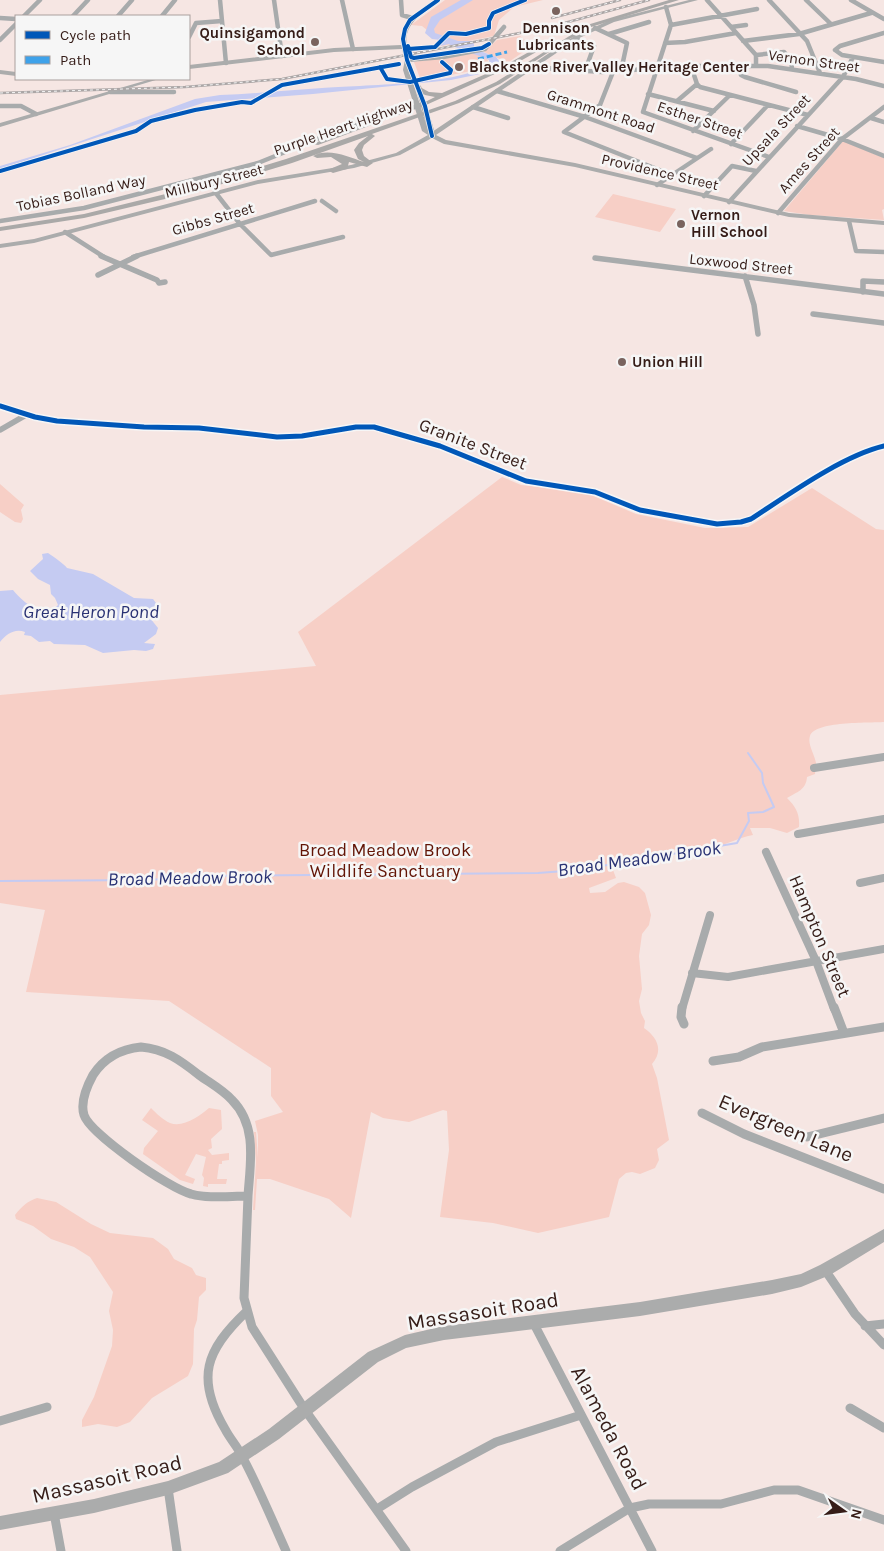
<svg xmlns="http://www.w3.org/2000/svg" width="884" height="1551" font-family="Karla,sans-serif">
  <rect width="100%" height="100%" fill="#f6e6e3"/>
  <path fill="#f7cfc6" d="M445,0H543L514,7L499,20L494,36L410,52L408,46H435L438,39L422,26L411,25Z
    M520,36L532,46L503,66L501,64L500,59L484,52L497,40Z
    M467,54H476L487,59L489,63L481,69L421,81L414,62Z
    M843,141L884,158V209L882,210L884,220L810,215L784,211Z
    M613,194L676,209L660,232L595,217Z
    M502,477L521,485L584,492L636,514L705,528L748,527L812,488L876,529L884,530V722C869,723 814,721 810,736C807,744 815,755 816,763C816,766 815,771 815,774L807,777C806,790 797,792 787,798C796,807 800,814 799,827L787,833L770,828H750L753,835C737,838 724,846 708,849C694,851 681,848 668,850C661,860 623,860 610,862L616,878L589,888L590,893L605,892L618,883L624,882L639,887L645,893L651,915L649,925L642,934L639,956L642,989L639,1001L641,1013L645,1021L644,1028C657,1037 664,1050 652,1064L657,1078L669,1140L657,1149L659,1160L655,1168L640,1174L632,1172L626,1173L619,1179L609,1217L538,1233L493,1223L440,1217L449,1150L447,1111L443,1110L409,1122L383,1118L371,1112L351,1218L329,1199L270,1179H257L255,1210H253L256,1162L254,1132H256L258,1158V1135L255,1121L283,1112L271,1096V1068L169,1001L26,992L45,910L0,903V695L316,666L298,632Z
    M0,484L24,505L21,510L23,519L21,523L15,522L0,512Z
    M151,1108C156,1113 163,1120 170,1123C183,1128 200,1116 209,1108L221,1110L222,1129L211,1139L212,1148L208,1150L212,1155L229,1153V1160L222,1161V1164H219L217,1179H227L226,1184H208V1187L203,1186L204,1178L202,1175L206,1157L196,1154L185,1175L195,1179L193,1184L180,1180L143,1154L144,1148L158,1131L142,1120Z
    M37,1198L56,1202L91,1224L110,1233L153,1238L168,1249L174,1259L192,1268L196,1275L206,1278V1290L199,1297L197,1320L194,1329L193,1364L188,1376L152,1398L130,1422L117,1427L98,1424L82,1427V1420L94,1397L112,1346L113,1330L109,1311L113,1292L90,1257L74,1247L51,1239L33,1226L16,1219L15,1215C22,1206 28,1201 37,1198Z"/>
  <path fill="#c5cbf2" d="M461,0H473L440,20L434,29L435,33L458,41H473L475,49L496,57L503,66L480,74L451,80L313,94L206,102L0,169V166L70,145L195,99L220,95C254,94 288,90 322,88C358,85 466,85 489,63V60C481,56 452,47 449,44L440,46V40L432,39L425,33L431,17Z
    M48,553C53,556 65,565 67,568L93,574L134,598L153,599L159,607L153,612L150,618L158,628L156,634L144,643L155,644L153,649L146,651L134,650L103,653L85,645L54,644L50,641L39,642L31,636L24,635L25,632C15,628 6,634 0,642V591L13,590C23,602 44,621 58,605L55,598L51,594L50,585L38,579L30,571L43,559L42,554Z"/>
  <g fill="none" stroke-linecap="round" stroke-linejoin="round">
    <path stroke="#c5cbf2" stroke-width="2" d="M0,881L148,880L203,876L538,873L578,870L737,843L749,821L748,813L763,812L774,807L763,783L762,773L748,753"/>
    <path stroke="#a8abac" stroke-width="4.5" d="M220,0L226,63
      M274,0L282,56
      M342,0L353,49
      M401,0L402,15L412,18
      M707,0L756,55V65
      M769,0L807,41L820,73
      M806,0L831,24
      M851,0L884,19
      M666,7L671,25L643,112L769,157
      M24,16L40,0
      M73,16L88,0
      M118,16L132,0
      M162,16L175,0
      M0,18L16,19
      M671,25L757,9
      M731,27L746,25
      M595,28L627,43L621,71
      M884,33L840,46L835,50L842,55L884,62
      M609,34L649,22
      M189,37L196,23L222,21
      M575,38L594,46L585,71
      M0,40L16,24
      M743,41L799,34L871,13
      M665,43L685,42L736,33
      M756,55L784,52L791,61L792,68
      M407,60L443,57L485,49L504,27
      M691,66L697,84L700,87L808,115
      M738,66L741,75L745,77L796,92
      M530,67L602,72L691,66H768L856,79L884,86
      M613,72L600,105L564,132L672,175
      M497,91L585,117L697,158
      M110,92H174
      M648,94L714,111
      M677,101L697,84
      M0,106H21L36,114
      M473,107L508,118
      M871,118L884,122
      M797,126L842,139L884,156
      M693,131L730,95
      M731,144L768,105
      M657,185L711,149
      M215,192L240,224L271,255L343,237
      M704,196L732,166L756,171
      M322,201L336,211
      M729,202L843,77L853,57
      M778,213L842,139L884,107
      M0,221L84,208L258,163L332,133L424,104
      M849,221L856,251L884,252
      M65,232L104,257
      M133,257L315,201"/>
    <path stroke="#a8abac" stroke-width="5.5" d="M101,256L157,280L159,283L165,282
      M595,258L884,294
      M98,275L137,256
      M745,276L754,305L758,334
      M863,292V281L884,282
      M813,314L884,323
      M0,406L35,417L57,421L144,427L199,428L277,437L302,436L356,427H374L440,446L526,481L595,492L640,510L717,524L741,522L751,519C788,495 842,456 884,446
      M0,430L26,415"/>
    <path stroke="#a8abac" stroke-width="8" d="M814,768L884,757
      M798,834L884,819
      M766,852L816,961L834,1009
      M860,883L884,878
      M692,973L728,977L884,949
      M682,1009L710,915"/>
    <path stroke="#a8abac" stroke-width="9" d="M682,1007L681,1017L684,1024
      M834,1007L844,1033
      M141,1047C165,1049 180,1060 199,1075C210,1083 223,1090 232,1100C258,1126 250,1164 248,1196C229,1196 209,1199 191,1194C170,1189 90,1134 84,1115C80,1102 87,1086 93,1075C104,1058 121,1049 141,1047Z
      M713,1061L739,1057L762,1047L884,1027
      M702,1113L744,1134L884,1189
      M807,1137L884,1118
      M248,1196L244,1298L252,1327L305,1410L406,1551
      M825,1270L855,1314L884,1345
      M246,1312C206,1350 195,1378 225,1429C230,1439 238,1447 243,1458C259,1488 272,1520 286,1551
      M533,1322L652,1551
      M865,1326L884,1324
      M850,1408L884,1428
      M0,1421L47,1407
      M168,1488L177,1551
      M377,1509L412,1487L496,1442L581,1415
      M54,1513L61,1551
      M560,1551L630,1508L649,1504H721L774,1490H798L884,1520"/>
    <path fill="#abacac" fill-rule="evenodd" d="M434,0H441C429,10 412,17 407,34C405,40 408,47 407,53H403L402,49L334,52L189,69V65L334,48L401,45C399,23 418,11 434,0Z
      M689,0H698L614,22L577,39L436,135L446,140L575,163L789,213L884,221V225L789,217L575,167L444,144L432,138L400,155L354,168L258,184L34,243L0,248V244L34,239L258,180L351,165L396,153L428,135L422,131L403,70L405,59L410,60L409,70L428,130L415,86L418,84L421,86L434,130L431,132H432L573,37L610,20Z
      M0,70L16,72V76L0,74Z
      M151,79H159L0,127V123Z
      M884,1229V1242L830,1275L801,1287L772,1294L640,1316L444,1340L406,1348L378,1362L279,1439L228,1473L168,1495L94,1513L0,1530V1516L94,1499L168,1481L219,1462L269,1429L368,1352L405,1335L444,1326L640,1302L772,1280L801,1274L820,1265Z"/>
    <path fill="#aaa9a8" fill-rule="evenodd" d="M669,0H679L591,27L566,41L500,84L459,103L372,134L375,136L364,145L362,150L364,156L373,163L367,167L349,162L347,169L333,173L329,171L330,169L342,164L331,157L317,158L313,156C328,147 349,157 364,162L358,159L354,150L359,143L368,136L292,163L199,191L84,218L0,231V227L84,214L194,187L286,159L455,101L496,82L587,25Z
      M536,48L539,50L538,51L506,69L426,105L421,104L435,97L425,95L416,89V87H420L429,92L442,93L502,67Z
      M399,111L402,113L401,114L318,145L312,144Z"/>
    <defs>
      <path id="rail" d="M552,18L620,0
        M0,93L185,87L282,79L546,28L649,0"/>
    </defs>
    <use href="#rail" stroke="#aba6a6" stroke-width="2.5"/>
    <use href="#rail" stroke="#f6f6f6" stroke-width="1" stroke-dasharray="3" stroke-linecap="butt"/>
    <path stroke="#3ea2ea" stroke-width="3" stroke-dasharray="6 3" stroke-linecap="butt" d="M478,59L507,52"/>
    <defs>
      <path id="cycleway-far1" d="M408,46L411,57L414,58L482,48L489,44
        M408,49L435,47L449,33L466,34L489,28V21L493,13L525,0
        M380,67L387,79L410,82L450,73L451,70L442,62
        M432,136L425,106L407,60L403,39L405,29L410,20L438,0
        M0,171L136,131L151,121L195,110L242,102L251,103L282,85L399,64"/>
      <path id="cycleway" d="M0,406L35,417L57,421L144,427L199,428L277,437L302,436L356,427H374L440,446L526,481L595,492L640,510L717,524L741,522L751,519C788,495 842,456 884,446"/>
    </defs>
    <use href="#cycleway-far1" stroke="#f6f6f6" stroke-width="5.5"/>
    <use href="#cycleway" stroke="#f6f6f6" stroke-width="8"/>
    <use href="#cycleway-far1" stroke="#0057b8" stroke-width="4"/>
    <use href="#cycleway" stroke="#0057b8" stroke-width="5"/>
  </g>
  <g fill="#79635e" stroke="#f6f6f6" stroke-width="2">
    <circle cx="556" cy="11" r="5"/>
    <circle cx="315" cy="42" r="5"/>
    <circle cx="459" cy="67" r="5"/>
    <circle cx="681" cy="224" r="5"/>
    <circle cx="622" cy="362" r="5"/>
  </g>
  <g text-anchor="middle" stroke-width="5" stroke-linejoin="round" paint-order="stroke">
    <g font-size="15" font-weight="bold" fill="#351c17" stroke="#f6f6f6" text-anchor="start">
      <text x="556" y="33" text-anchor="middle">Dennison<tspan x="556" dy="17">Lubricants</tspan></text>
      <text x="305" y="38" text-anchor="end">Quinsigamond<tspan x="305" dy="17">School</tspan></text>
      <text x="469" y="72">Blackstone River Valley Heritage Center</text>
      <text x="691" y="220">Vernon<tspan x="691" dy="17">Hill School</tspan></text>
      <text x="632" y="367">Union Hill</text>
    </g>
    <g font-size="15" fill="#351c17" stroke="#f6f6f6">
      <text transform="translate(814 61) rotate(8)" y="5">Vernon Street</text>
      <text transform="translate(601 111) rotate(18)" y="5">Grammont Road</text>
      <text transform="translate(700 120) rotate(19)" y="5">Esther Street</text>
      <text transform="translate(343 127) rotate(-19)" y="5">Purple Heart Highway</text>
      <text transform="translate(776 130) rotate(-47)" y="5">Upsala Street</text>
      <text transform="translate(809 160) rotate(-48)" y="5">Ames Street</text>
      <text transform="translate(660 172) rotate(13)" y="5">Providence Street</text>
      <text transform="translate(214 181) rotate(-14)" y="5">Millbury Street</text>
      <text transform="translate(81 193) rotate(-12)" y="5">Tobias Bolland Way</text>
      <text transform="translate(213 219) rotate(-16)" y="5">Gibbs Street</text>
      <text transform="translate(741 264) rotate(6)" y="5">Loxwood Street</text>
    </g>
    <g font-size="18" fill="#351c17" stroke="#f6f6f6">
      <text transform="translate(473 444) rotate(21)" y="6">Granite Street</text>
      <text transform="translate(820 936) rotate(67)" y="6">Hampton Street</text>
    </g>
    <g font-size="18" fill="#621405" stroke="#f6f6f6">
      <text x="385" y="856">Broad Meadow Brook<tspan x="385" dy="21">Wildlife Sanctuary</tspan></text>
    </g>
    <g font-size="19" font-style="italic" fill="#293274" stroke="#f6f6f6">
      <text x="91" y="618">Great Heron Pond</text>
      <text transform="translate(639 858) rotate(-8)" y="7">Broad Meadow Brook</text>
      <text transform="translate(190 877) rotate(-1)" y="7">Broad Meadow Brook</text>
    </g>
    <g font-size="21" fill="#351c17" stroke="#f6f6f6">
      <text transform="translate(786 1128) rotate(23)" y="7">Evergreen Lane</text>
      <text transform="translate(483 1311) rotate(-9)" y="7">Massasoit Road</text>
      <text transform="translate(609 1428) rotate(62)" y="7">Alameda Road</text>
      <text transform="translate(107 1479) rotate(-13)" y="7">Massasoit Road</text>
    </g>
  </g>
  <rect x="15" y="15" width="175" height="65" fill="#f6f6f6" stroke="#a99f9d"/>
  <rect x="25" y="31" width="25" height="8" fill="#0057b8" stroke="#a99f9d"/>
  <text x="60" y="40" font-size="15" fill="#351c17">Cycle path</text>
  <rect x="25" y="56" width="25" height="8" fill="#3ea2ea" stroke="#a99f9d"/>
  <text x="60" y="65" font-size="15" fill="#351c17">Path</text>
  <g transform="translate(844 1511) rotate(104)" stroke="#f6f6f6" stroke-width="4" paint-order="stroke">
  <path d="M0-4L9 19L0 12L-9 19Z" fill="#351c17"/>
  <text y="-8" font-size="14" font-weight="bold" text-anchor="middle" fill="#351c17">N</text>
  </g>
</svg>
